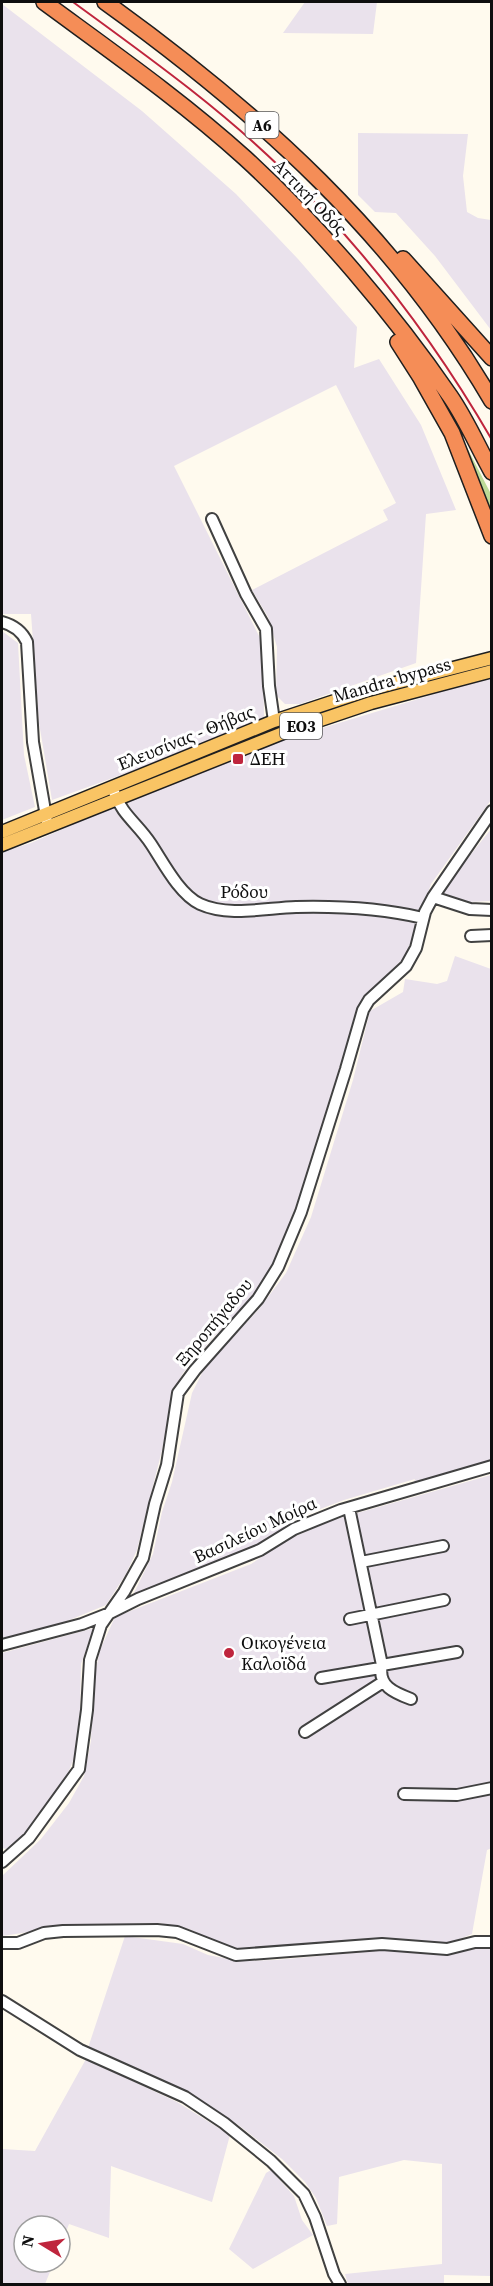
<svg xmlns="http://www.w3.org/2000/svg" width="493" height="2286" font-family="'Source Serif 4',serif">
  <rect width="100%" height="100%" fill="#fffaee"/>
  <path fill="#eae2ec" d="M305,2H377L373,34L283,33Z
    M2,4L142,111L236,194L298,259L357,327L354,368L379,359L421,425L456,510L426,514L416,663L300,704H285L276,695L277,647L268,617L252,590L388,520L383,510L396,503L336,385L174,466L263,644L264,717L168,758L52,800L39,723L31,614H2Z
    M358,133L468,134L463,176L467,212L478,218L491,220V330L435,256L396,213L375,212L358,195Z
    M2,631L18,643L24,755L35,807L2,820Z
    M491,677V800L431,884L412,940L403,959L364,997L357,1012L305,1180L280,1251L267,1275L246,1305L213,1338L183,1373L174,1391L162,1450L137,1550L126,1574L106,1605L55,1626L2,1640V852L31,843L106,810L151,782L306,733Z
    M491,829V901L469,902L440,893Z
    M455,956L491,969V1463L412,1487L415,1479L344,1500L302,1516L259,1543L224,1561L131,1599L153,1554L162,1512L172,1482L192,1393L205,1367L259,1309L286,1273L311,1217L353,1080L370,1011L403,992L405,979L437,984L447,981Z
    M491,1475L492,1848L487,1850L472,1934L455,1941L435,1944L408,1939L236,1952L189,1929L159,1923L70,1926L2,1936V1876L41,1839L69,1803L84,1776L91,1741L92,1687L100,1650L115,1617L251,1564L289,1539L333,1520Z
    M94,1628L81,1664L80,1714L75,1755L67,1776L29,1832L6,1849L2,1848V1653Z
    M125,1936L183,1944L208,1955L239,1961L276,1960L396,1949L447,1954L491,1946V2276L444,2275V2284H348L345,2274L442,2264V2164L404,2160L339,2177L337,2224L327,2226L316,2198L305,2182L282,2159L241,2127L194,2096L155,2076L88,2048Z
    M86,2059L177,2102L230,2135L212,2202L111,2166L109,2238L69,2224L60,2247V2226H24V2262H54L45,2284H2V2149L35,2151Z
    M271,2170L294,2196L302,2220L313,2235L253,2269L229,2249L266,2173Z"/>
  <path fill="#bdda97" d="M463,440L491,494V521L459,441Z"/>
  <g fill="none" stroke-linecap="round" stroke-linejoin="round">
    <defs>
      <path id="minor" d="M212,519L246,594L266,629L269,686L274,721
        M2,622C13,625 22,631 27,642L33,742L47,822
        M114,792C122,815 138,824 151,844C163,862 179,894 200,904C228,917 266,908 296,907C339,906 381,908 423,918
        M433,897L470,909L492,910
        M471,936L492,935
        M349,1508L382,1665C377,1686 395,1693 411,1699
        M361,1562L443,1546
        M350,1619L444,1600
        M2,1645L82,1624L110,1613L138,1599L260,1550L294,1529L341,1510L492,1466
        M382,1665L457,1652
        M321,1678L380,1668
        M305,1732L383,1682
        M404,1794L457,1795L492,1788
        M2,1862L29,1838L79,1769L87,1710L90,1660L101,1625L124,1592L143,1558L155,1504L167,1465L178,1393L195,1370L258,1299L278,1267L301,1212L346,1069L363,1010L369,1000L406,966L416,948L425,912L433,897L492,811
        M2,1943H18L44,1933L63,1931L157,1930L177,1932L236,1955L382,1944L447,1949L475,1942H492
        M2,2001L80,2050L185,2097L224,2123L271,2161L304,2194L315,2217L334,2274L340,2284"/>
      <path id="major" d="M2,832L274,721L368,690L492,658
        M2,845L288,731L371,703L492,671"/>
      <path id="highway" d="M44,2C112,52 182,101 245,158C319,226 393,313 450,396C466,419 478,447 492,472
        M105,2C258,112 395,235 492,401
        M403,259L492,358
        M398,342L421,378L452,433L492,536"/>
    </defs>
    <use href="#minor" stroke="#414141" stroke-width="14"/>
    <use href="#major" stroke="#1f1f1f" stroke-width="15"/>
    <use href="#highway" stroke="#1f1f1f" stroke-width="18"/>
    <use href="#minor" stroke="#fff" stroke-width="10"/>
    <use href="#major" stroke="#f9c464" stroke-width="12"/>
    <use href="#highway" stroke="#f58d57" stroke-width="15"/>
    <path stroke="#bf253d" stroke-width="2" d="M73,2C144,54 216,105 280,167C363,247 434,340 492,440"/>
  </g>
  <g fill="#bf253d" stroke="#fff" stroke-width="2">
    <rect x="232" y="753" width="12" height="12" rx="3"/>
    <circle cx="229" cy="1653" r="6"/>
  </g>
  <g text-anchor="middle" stroke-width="6" stroke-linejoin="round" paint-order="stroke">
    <g fill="#fff" stroke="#565656" stroke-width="1.5">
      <rect x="245.5" y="112" width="33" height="26" rx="4.5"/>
      <rect x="280" y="713" width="42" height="26" rx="4.5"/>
    </g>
    <g font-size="16" font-weight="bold" fill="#0e0e0e">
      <text x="262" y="131">Α6</text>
      <text x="301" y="732">ΕΟ3</text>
    </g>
    <g font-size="18" fill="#0e0e0e" stroke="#fff">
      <text transform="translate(310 197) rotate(46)" y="6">Αττική Οδός</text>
      <text transform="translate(392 680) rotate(-16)" y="6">Mandra bypass</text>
      <text transform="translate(186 738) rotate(-22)" y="6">Ελευσίνας - Θήβας</text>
      <text x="244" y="898">Ρόδου</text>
      <text transform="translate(214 1322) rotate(-50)" y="6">Ξηροπήγαδου</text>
      <text transform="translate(255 1530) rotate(-25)" y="6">Βασιλείου Μοίρα</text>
    </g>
    <g font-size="18" fill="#0e0e0e" stroke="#fff" text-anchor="start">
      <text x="250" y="765">ΔΕΗ</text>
      <text x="241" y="1649">Οικογένεια<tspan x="241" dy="21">Καλοϊδά</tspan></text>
    </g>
  </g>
  <rect width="493" height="2286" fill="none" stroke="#0e0e0e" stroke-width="6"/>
  <g transform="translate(42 2244) rotate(281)"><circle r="28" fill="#ffffff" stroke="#9f9f9f" stroke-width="1.5"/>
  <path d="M0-4.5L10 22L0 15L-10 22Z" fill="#bf253d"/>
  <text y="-9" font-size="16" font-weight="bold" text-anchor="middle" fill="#0e0e0e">N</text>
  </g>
</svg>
